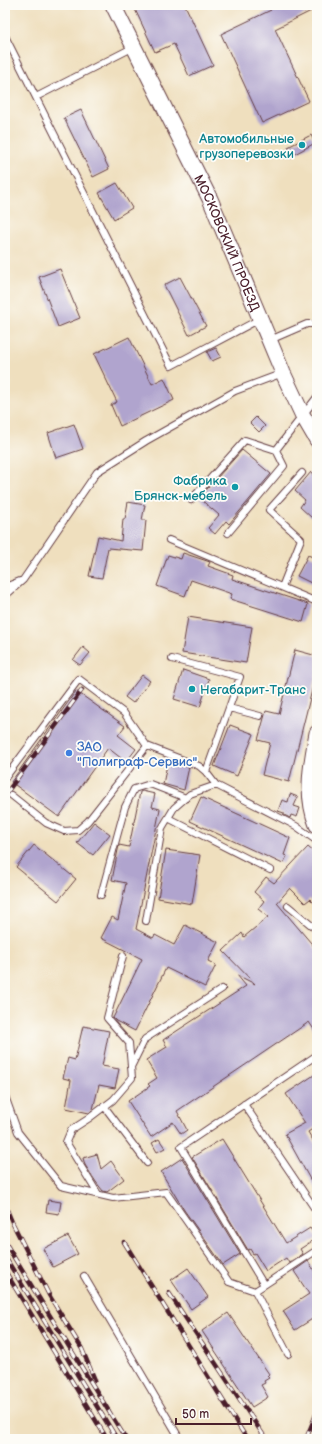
<svg xmlns="http://www.w3.org/2000/svg" width="322" height="1444" font-family="'Balsamiq Sans',sans-serif">
  <rect width="100%" height="100%" fill="#fdfcf7"/>
  <filter id="ink" filterUnits="userSpaceOnUse"><feTurbulence type="fractalNoise" baseFrequency=".025" numOctaves="2"/><feDisplacementMap in="SourceGraphic" scale="8" xChannelSelector="R" yChannelSelector="G"/><feConvolveMatrix kernelMatrix="1 2 1 2 8 2 1 2 1" color-interpolation-filters="sRGB"/></filter>
  <filter id="wash" filterUnits="userSpaceOnUse"><feTurbulence type="fractalNoise" baseFrequency=".012" numOctaves="4" result="noise"/><feDisplacementMap in="SourceGraphic" scale="16" xChannelSelector="R" yChannelSelector="G"/><feGaussianBlur stdDeviation="0.9" result="paint"/><feColorMatrix in="noise" values="0 0 0 0 0 0 0 0 0 0 0 0 0 0 0 0 0 1.4 0 .05"/><feComposite in="paint" operator="in"/></filter>
  <g filter="url(#wash)">
    <rect width="100%" height="100%" fill="#efdfbe"/>
    <g id="blocks">
      <path fill="#b0a4ce" d="M133,5H185L213,65L189,76L174,44L155,52Z
        M268,5H317V8L275,29L309,101L262,123L221,34L271,10Z
        M81,110L109,169L93,177L64,118Z
        M311,135L315,143L293,155L288,147Z
        M117,183L132,208L114,219L99,193Z
        M60,269L80,318L58,327L39,277Z
        M180,277L206,326L189,335L164,285Z
        M129,337L152,384L164,378L174,400L120,426L111,405L117,402L94,354Z
        M216,348L221,357L212,361L207,352Z
        M256,417L265,426L259,432L250,423Z
        M74,424L83,449L56,458L48,433Z
        M242,450L271,474L229,524L226,521L215,534L208,528L219,515L199,498Z
        M311,472L317,480V512L312,518L300,507L305,500L295,491Z
        M128,502L145,505L142,520H146L143,551L108,548L102,578L89,576L98,536L121,541L123,519H125Z
        M183,553L210,562L208,566L233,575L232,579L308,604L303,622L230,599L232,594L191,580L185,596L157,586L168,555L181,559Z
        M308,555L317,559V586L297,576Z
        M188,617L252,627L246,663L182,653Z
        M83,647L90,653L80,665L73,660Z
        M295,650L317,656V670L289,782L262,775L270,743L258,740L266,711L279,714Z
        M183,670L209,679L200,707L174,699Z
        M142,675L150,681L133,703L125,697Z
        M76,691L125,726L118,735L136,749L126,762L108,748L59,817L11,782Z
        M230,725L254,734L237,776L214,766Z
        M168,760L189,767L184,790L163,784Z
        M142,791L155,794L152,807L160,809L136,929L153,938L155,935L174,945L185,925L218,942L208,961L216,965L205,987L166,968L135,1031L116,1021L113,1018L142,959L101,938L112,917L118,920L126,883L112,880L119,845L129,847L140,792Z
        M290,794L298,797L294,806L300,808L297,817L291,815L290,818L284,815V813L278,811L282,800L288,802Z
        M201,797L290,838L284,855L287,856L283,864L190,821Z
        M94,822L110,834L93,855L77,843Z
        M34,845L76,879L58,901L16,867Z
        M308,847L317,855V906L310,899L305,903L290,888L277,903L317,950V1034L309,1022L177,1111L187,1130L181,1134L173,1122L151,1137L128,1101L150,1086L148,1084L157,1078L146,1060L167,1047L163,1040L246,986L237,975L255,984L223,951L242,933L244,937L268,917L258,909L264,901L254,892L266,877L274,883Z
        M166,850L200,855L192,904L158,898Z
        M83,1026L109,1031L102,1066L119,1069L115,1088L99,1085L93,1109L89,1113L66,1108L71,1080L63,1078L68,1058L75,1060Z
        M317,1073V1126L308,1132L317,1147V1192L285,1134L305,1123L286,1094Z
        M159,1139L165,1148L157,1152L152,1143Z
        M222,1139L286,1243L310,1228L317,1238L300,1249L303,1254L289,1263L286,1258L266,1271L255,1253L253,1254L250,1249L248,1250L192,1157Z
        M97,1154L101,1169L111,1161L124,1179L107,1192L103,1191L96,1182L85,1165L83,1158Z
        M182,1158L240,1254L223,1265L184,1210L161,1172Z
        M48,1200L61,1202L59,1214L46,1212Z
        M68,1236L78,1254L53,1267L43,1249Z
        M308,1261L317,1275V1316L295,1330L283,1311L309,1294L294,1271Z
        M188,1268L208,1297L191,1309L171,1280Z
        M228,1313L269,1374L267,1376L269,1378L264,1381L265,1383L261,1385L268,1397L252,1407L202,1331Z"/>
    </g>
  </g>
  <g filter="url(#ink)">
    <use href="#blocks" fill-opacity="0" stroke="#633c41" stroke-width="1"/>
    <g fill="none" stroke-linecap="round" stroke-linejoin="round">
      <defs>
        <path id="service" d="M5,36L171,366L260,319
          M36,97L134,47
          M270,340L307,324H317
          M191,500L245,440L276,450L317,397
          M228,533L284,466L276,450
          M169,540L317,602
          M5,587L20,581
          M282,587L301,539L269,510L302,473
          M5,596L23,580L97,472L146,441L235,391L283,373
          M172,659L240,677L206,772
          M229,708L260,716
          M5,778L79,679L124,713L147,746L199,766L206,772L216,785L296,826L317,841
          M11,795L46,823L64,831L78,830L88,821L147,746
          M168,818L270,870
          M101,895L125,807L134,789L150,784L186,798
          M288,906L317,930
          M146,921L162,828L174,808L190,794L216,785
          M131,1067L145,1039L222,989
          M5,1096L18,1132L61,1186L113,1198L166,1192L229,1282L255,1291
          M244,1104L317,1212
          M104,1106L147,1163
          M98,1194L66,1142L71,1130L88,1119L113,1100L132,1078L129,1043L107,1018L123,956
          M84,1276L180,1439
          M264,1285L181,1147L317,1055
          M288,1354L255,1291L317,1250"/>
        <g id="tertiary">
          <path id="s1" d="M113,5L210,199L283,373L303,416L317,440"/>
          <path d="M317,733C311,764 305,795 317,825"/>
        </g>
      </defs>
      <use href="#service" stroke="#633c41" stroke-width="8"/>
      <use href="#tertiary" stroke="#633c41" stroke-width="17"/>
      <use href="#service" stroke="#fff" stroke-width="6"/>
      <use href="#tertiary" stroke="#fff" stroke-width="15"/>
      <defs>
        <path id="rail" d="M5,795L82,690
          M5,1205L12,1222L49,1295L82,1349L95,1380
          M5,1242L15,1259L126,1439
          M124,1242L247,1439
          M5,1257L117,1439
          M5,1271L107,1439
          M169,1293L266,1439
          M306,1439L317,1412"/>
      </defs>
      <use href="#rail" stroke="#4a1f2b" stroke-width="4.5"/>
      <use href="#rail" stroke="#fdfcf7" stroke-width="3" stroke-dasharray="9" stroke-linecap="butt"/>
    </g>
  </g>
  <g fill="#0f9aa8" stroke="#fdfcf7" stroke-width="1.5">
    <circle cx="302" cy="145" r="4"/>
    <circle cx="235" cy="487" r="4"/>
    <circle cx="192" cy="689" r="4"/>
  </g>
  <circle fill="#3f7fe0" stroke="#fdfcf7" stroke-width="1.5" cx="69" cy="753" r="4"/>
  <g text-anchor="middle" stroke-width="3.5" stroke-linejoin="round" paint-order="stroke">
    <g font-size="13" fill="#0d838f" stroke="#fdfcf7" text-anchor="end">
      <text x="294" y="143">Автомобильные<tspan x="294" dy="15">грузоперевозки</tspan></text>
      <text x="227" y="485">Фабрика<tspan x="227" dy="15">Брянск-мебель</tspan></text>
      <text x="200" y="694" text-anchor="start">Негабарит-Транс</text>
    </g>
    <g font-size="13" fill="#4a1f2b" stroke="#fdfcf7">
      <text dy="5" stroke="none"><textPath href="#s1" startOffset="264">МОСКОВСКИЙ ПРОЕЗД</textPath></text>
    </g>
    <g font-size="13" fill="#366cbe" stroke="#fdfcf7" text-anchor="start">
      <text x="77" y="751">ЗАО<tspan x="77" dy="15">"Полиграф-Сервис"</tspan></text>
    </g>
  </g>
  <rect width="322" height="1444" fill="none" stroke="#fdfcf7" stroke-width="20"/>
  <path d="M176 1418v6h75v-6" fill="none" stroke="#4a1f2b" stroke-width="2"/>
  <text x="182" y="1418" font-size="12" fill="#4a1f2b" stroke="#fdfcf7" stroke-width="3" paint-order="stroke">50 m</text>
</svg>
